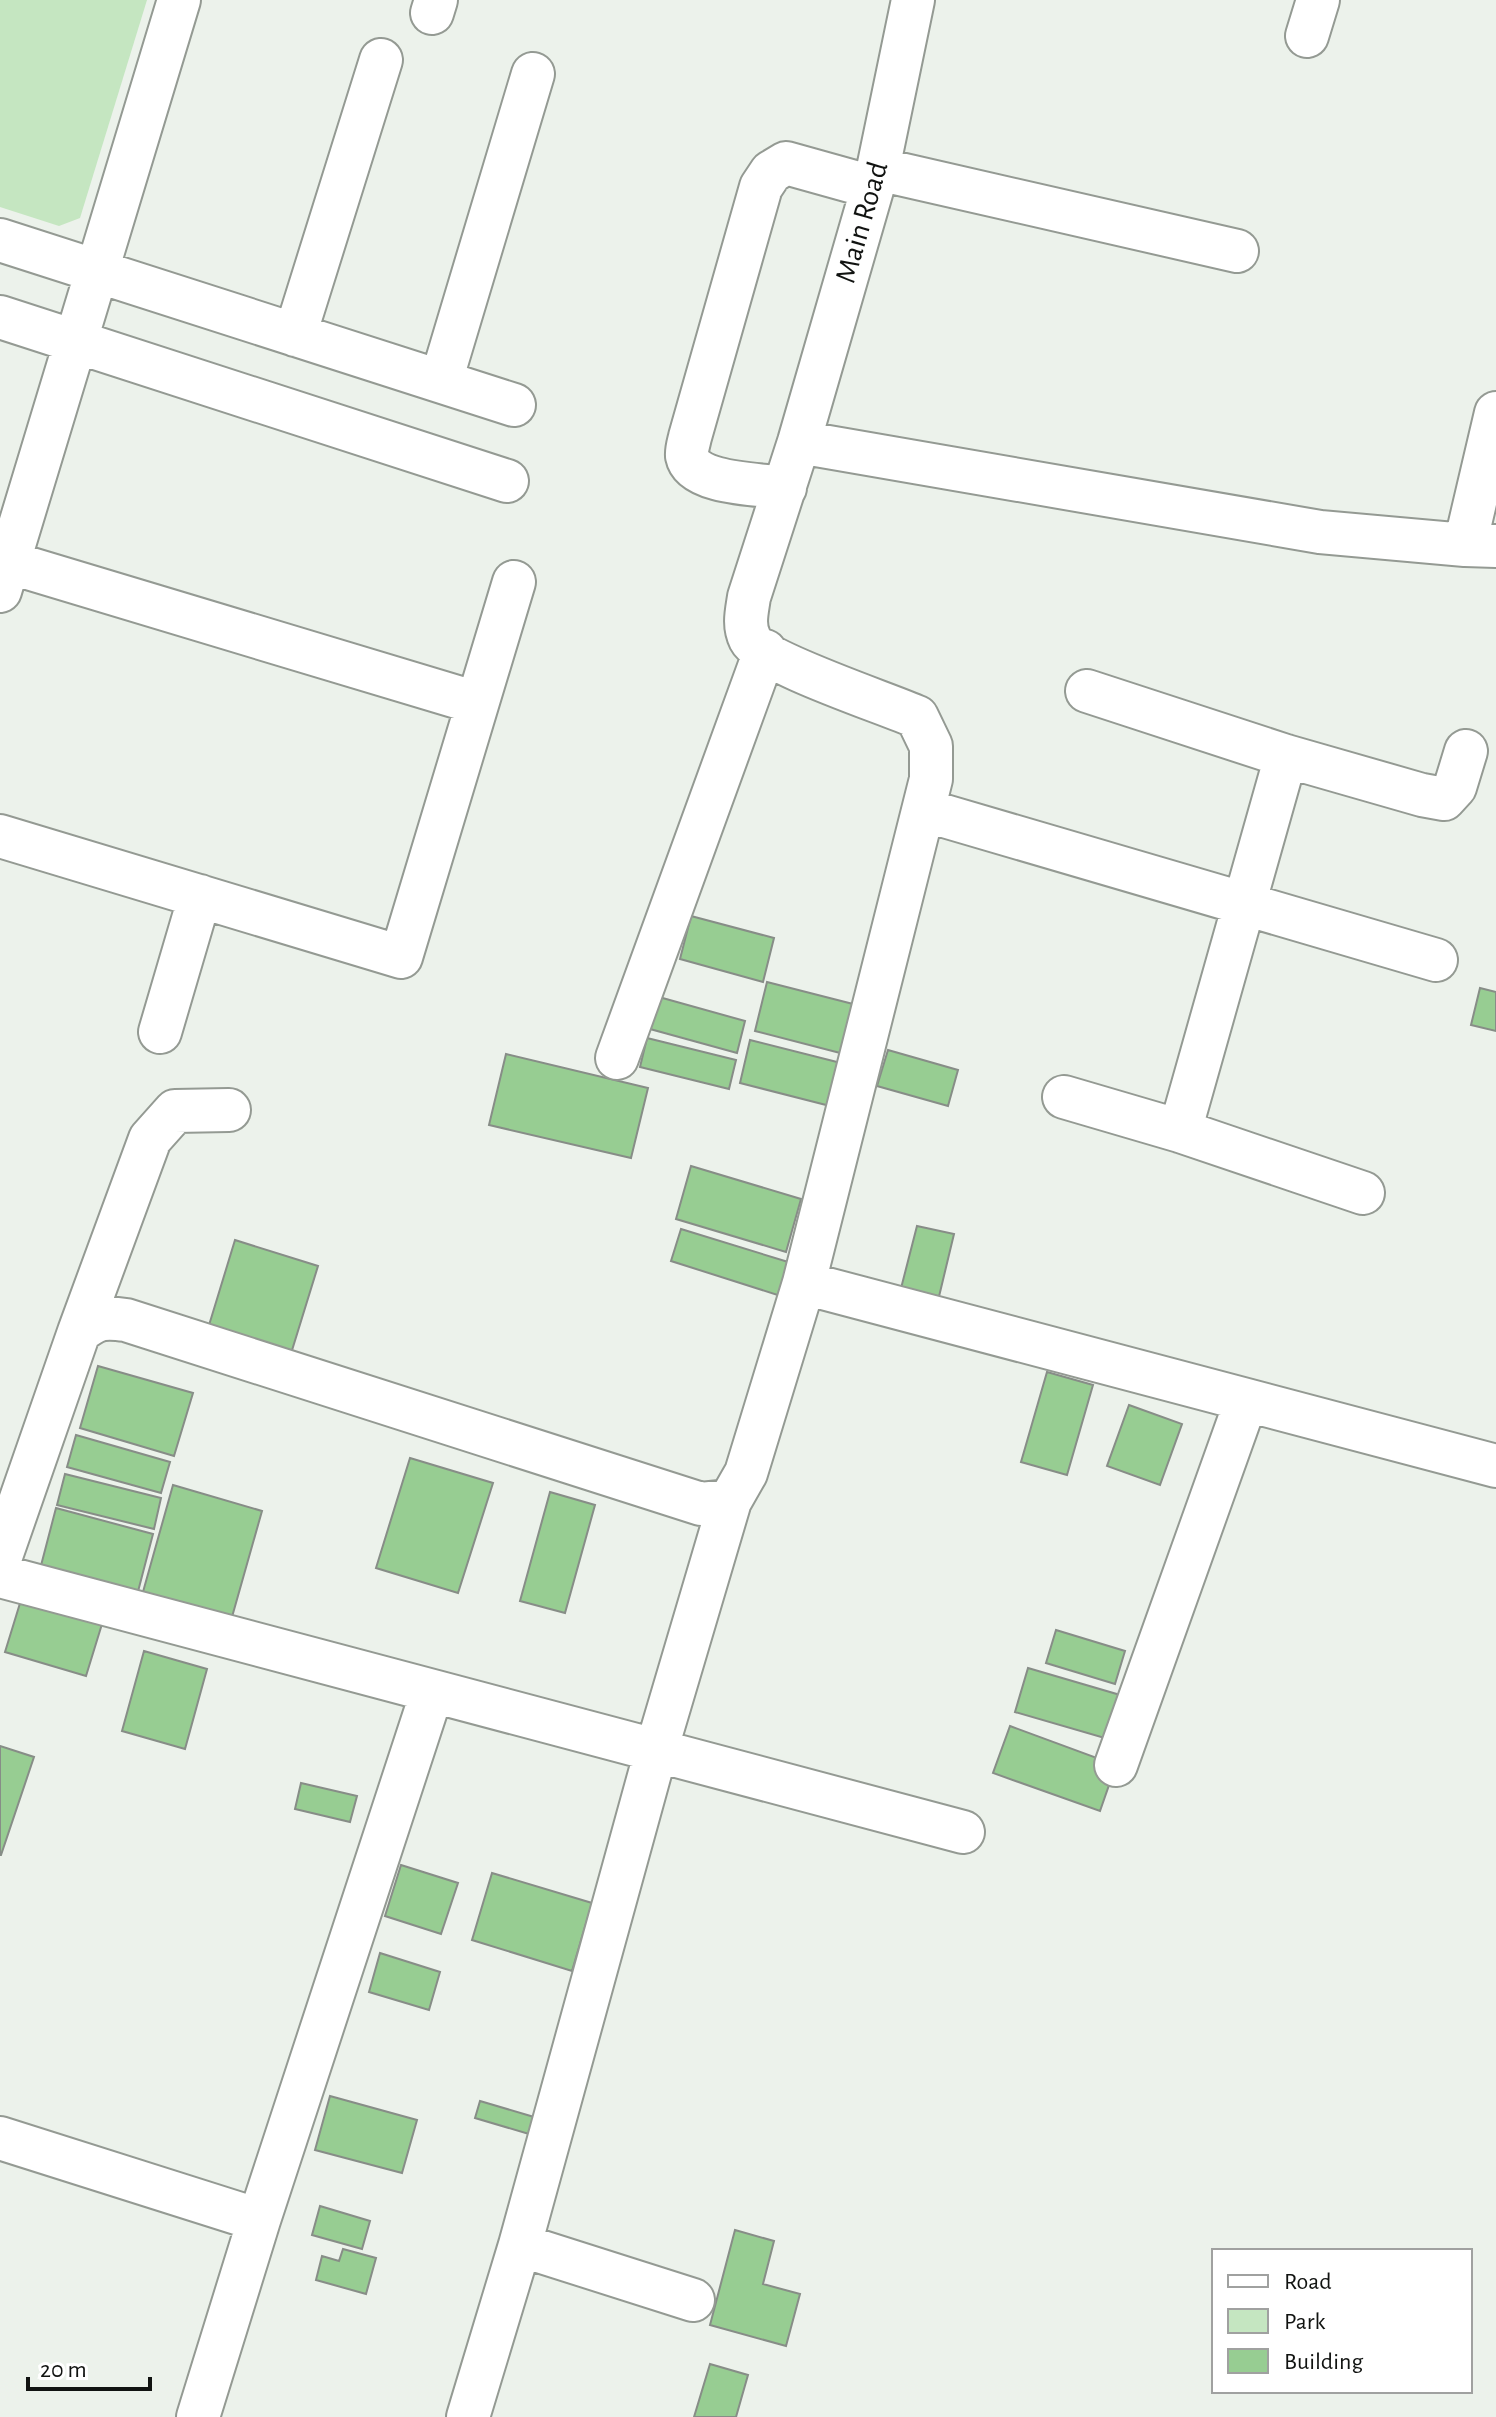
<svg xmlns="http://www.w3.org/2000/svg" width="1496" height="2417" font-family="'Alegreya Sans',sans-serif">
  <rect width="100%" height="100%" fill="#ecf2eb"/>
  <path fill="#c5e6c1" d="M0,0H147L80,218L59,226L0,207Z"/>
  <path fill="#97cd92" stroke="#878d87" stroke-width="2" d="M691,916L774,938L763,982L680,959Z
    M767,982L857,1005L844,1054L755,1031Z
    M1480,988L1496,992V1031L1471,1025Z
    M659,997L745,1021L737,1053L650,1029Z
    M647,1038L736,1060L729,1089L640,1067Z
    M750,1040L841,1063L830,1106L740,1083Z
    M888,1050L958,1070L948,1106L877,1086Z
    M506,1054L648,1088L631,1158L489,1125Z
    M691,1166L801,1199L786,1252L676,1219Z
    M917,1226L954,1234L936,1309L898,1300Z
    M681,1229L798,1265L787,1298L671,1261Z
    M235,1240L318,1266L289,1360L206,1335Z
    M98,1366L193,1393L174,1456L80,1428Z
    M1047,1372L1093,1385L1067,1475L1021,1462Z
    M1129,1405L1182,1424L1160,1485L1107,1466Z
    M76,1435L170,1462L161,1493L67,1467Z
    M410,1458L493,1483L458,1593L376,1568Z
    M65,1474L161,1498L154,1529L57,1505Z
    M173,1485L262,1511L230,1624L141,1599Z
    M550,1492L595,1505L565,1613L520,1601Z
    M56,1508L153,1534L135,1603L38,1577Z
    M21,1600L102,1624L86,1676L5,1652Z
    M1056,1630L1125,1651L1115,1684L1046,1663Z
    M144,1651L207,1669L185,1749L122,1731Z
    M1028,1668L1127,1697L1115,1741L1015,1712Z
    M1010,1726L1116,1765L1100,1811L993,1773Z
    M0,1746L34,1757L1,1855H0Z
    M301,1783L357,1796L350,1822L295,1809Z
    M401,1865L458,1883L441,1934L385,1916Z
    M492,1873L592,1903L572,1971L472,1940Z
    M380,1953L440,1972L429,2010L369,1992Z
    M330,2096L417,2120L402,2173L315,2150Z
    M480,2101L534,2117L529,2134L475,2118Z
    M320,2206L370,2221L362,2249L312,2235Z
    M735,2230L774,2241L763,2284L800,2294L786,2346L710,2325Z
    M343,2249L376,2258L366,2294L316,2280L322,2256L339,2261Z
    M710,2364L748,2375L736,2417H694Z"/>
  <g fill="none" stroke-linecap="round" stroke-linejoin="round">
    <defs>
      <path id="street" d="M432,13L436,0
        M1307,36L1318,0
        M878,169L1237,251
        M0,240L514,405
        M0,317L507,481
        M295,335L381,60
        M441,381L533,74
        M799,442L1320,532L1465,545L1496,546
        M785,488C761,484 693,485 687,456C686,451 689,442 690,437L761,187L771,172L786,163L872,187
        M1465,545L1496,413
        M8,562L477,703
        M0,591L179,0
        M1087,691L1286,756L1422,795L1444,799L1455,787L1466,751
        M924,810L1436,960
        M0,836L401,957L514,582
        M160,1032L200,896
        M617,1058L765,651
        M1064,1097L1180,1131L1363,1193
        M1180,1131L1286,756
        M804,1283L1496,1466
        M79,1332L150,1139L175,1111L229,1110
        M0,1559L79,1332C97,1318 103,1317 126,1320L701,1504L730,1501L746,1473L804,1283L931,779V746L917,717C886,703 762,663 750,639C743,625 747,611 749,597L799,442L878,169L913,0
        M0,1576L963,1832
        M1116,1765L1246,1401
        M0,2138L259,2220
        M520,2245L693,2300
        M198,2417L259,2220L432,1692
        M468,2417L520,2245L656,1751L730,1501"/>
    </defs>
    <use href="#street" stroke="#949a93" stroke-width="46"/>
    <use href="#street" stroke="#fff" stroke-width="42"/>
  </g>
  <g text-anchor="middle" stroke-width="7" stroke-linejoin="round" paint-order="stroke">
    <g font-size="30" fill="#111311" stroke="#fff">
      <text transform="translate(861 222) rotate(-74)" y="10">Main Road</text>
    </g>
  </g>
  <rect x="1212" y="2249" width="260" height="144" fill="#ffffff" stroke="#a0a1a0" stroke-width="2"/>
  <rect x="1228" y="2275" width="40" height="12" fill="#ffffff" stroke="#a0a1a0" stroke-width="2"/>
  <text x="1284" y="2289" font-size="24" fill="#111311">Road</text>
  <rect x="1228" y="2309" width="40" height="24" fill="#c5e6c1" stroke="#a0a1a0" stroke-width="2"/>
  <text x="1284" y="2329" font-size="24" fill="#111311">Park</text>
  <rect x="1228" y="2349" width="40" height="24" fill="#97cd92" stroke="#a0a1a0" stroke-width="2"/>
  <text x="1284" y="2369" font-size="24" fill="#111311">Building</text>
  <path d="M28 2377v12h122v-12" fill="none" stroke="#111311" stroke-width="4"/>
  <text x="40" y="2377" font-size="24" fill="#111311" stroke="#ffffff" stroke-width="6" paint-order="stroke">20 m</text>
</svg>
